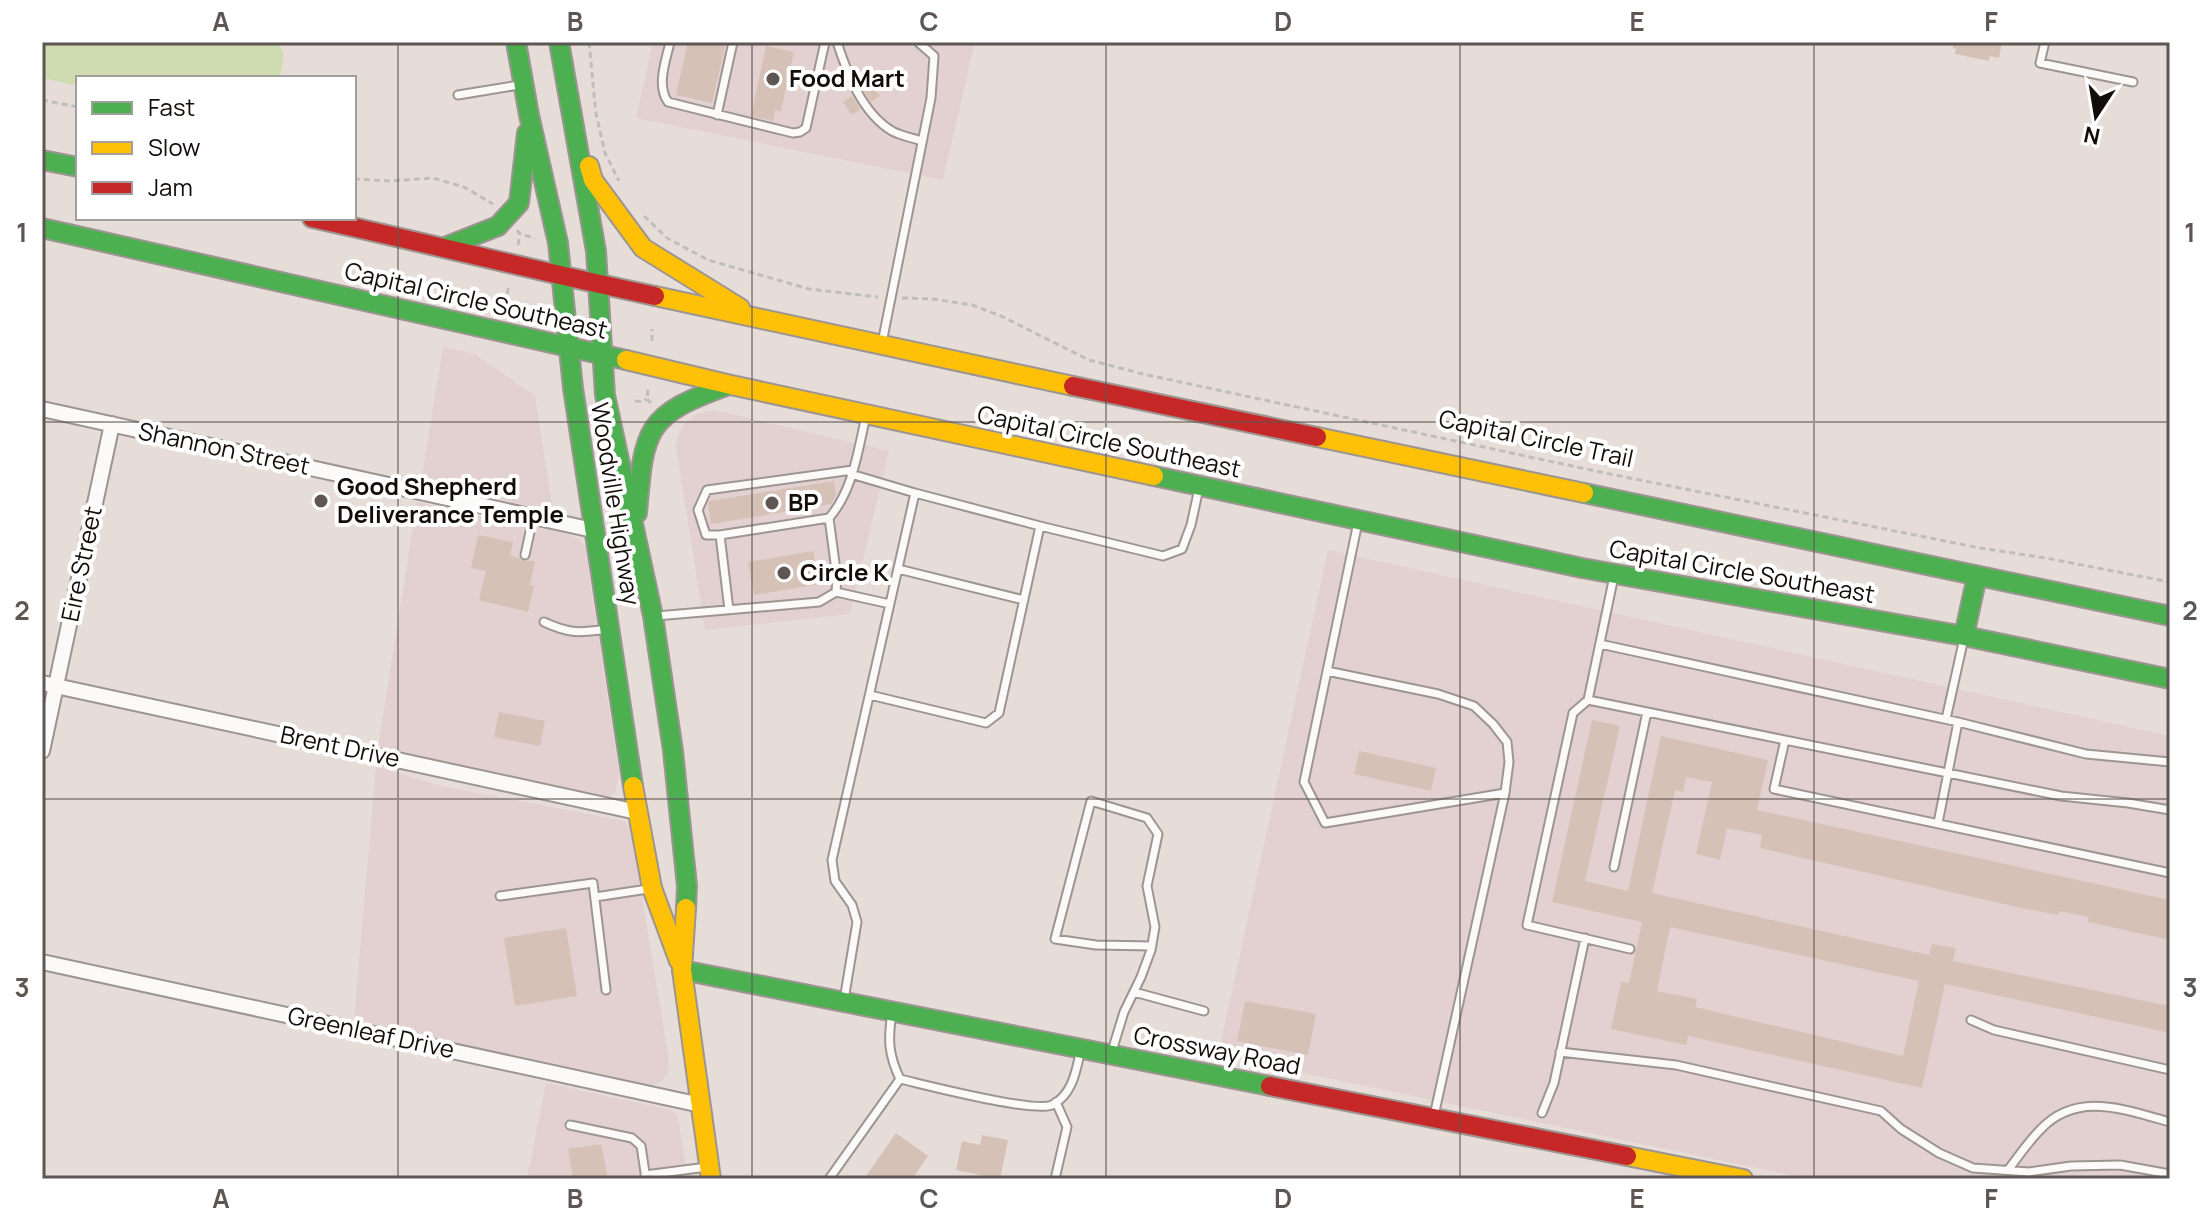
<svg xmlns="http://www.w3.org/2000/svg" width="2212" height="1221" font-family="Manrope,sans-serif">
  <rect width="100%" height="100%" fill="#e7ddd8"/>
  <path fill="#e3d1d2" d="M653,42H975L943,180L636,118Z
    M443,347L475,354L535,396L553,511L421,482Z
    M714,410L889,451L850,614L705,630L676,447L677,439L684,424L697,414Z
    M417,502L567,534L578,538L585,547L619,774L616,791L609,797H602L456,766L378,746Z
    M1328,550L2170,736V1179H1808L1218,1055Z
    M376,766L441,786L625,821L631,830L669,1060L668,1074L661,1082L647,1088L484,1052L354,1019Z
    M546,1083L671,1110L677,1116L679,1123L688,1179H527Z"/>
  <path fill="#cfdbb0" d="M42,42H278L284,55L280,78H78V86L42,78Z"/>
  <path fill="#d6c1b6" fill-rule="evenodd" d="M688,42H726L712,103L676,95Z
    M1953,42H2002L1999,58L1990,56L1989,61L1955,54L1956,49L1953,48Z
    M766,46L794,52L781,111L775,110L773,121L751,116Z
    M871,84L880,96L871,102L863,89Z
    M852,96L860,109L852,115L843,102Z
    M834,481L836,495L831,504L711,524L708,505L709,501Z
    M478,535L513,542L510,556L519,558L524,561H535L530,585L534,586L528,612L479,600L486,571L471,568Z
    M813,551L819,584L754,595L748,562Z
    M499,712L545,721L540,746L494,737Z
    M1592,720L1620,726L1585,881L1628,891L1661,736L1768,760L1757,810L2170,900V940L2088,922L2089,917L2059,911L2058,915L2012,906L1760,848L1762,835L1727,828L1720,860L1696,854L1712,782L1686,777L1683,792L1675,790L1652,893L1929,955L1932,944L1956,948L1953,961L2170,1006V1033L1945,984L1922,1088L1688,1036L1686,1045L1611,1029L1621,982L1629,983L1642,922L1552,902ZM1670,927L1919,981L1903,1056L1695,1007L1697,999L1657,991Z
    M1359,751L1436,768L1431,791L1354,774Z
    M566,928L577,996L515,1006L504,938Z
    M1245,1001L1316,1014L1308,1055L1237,1041Z
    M896,1133L928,1156L912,1179H864Z
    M982,1135L1008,1140L1000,1179L956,1170L962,1141L980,1145Z
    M601,1144L608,1179H573L568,1149Z"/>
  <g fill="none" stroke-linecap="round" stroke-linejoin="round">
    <defs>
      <path id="lane" d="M670,42C666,61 656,85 668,102L793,133L800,132L806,128L825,42
        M837,42C847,73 862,113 892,131C901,136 913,138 922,141
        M2045,42L2040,63L2133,82
        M458,95L519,85
        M717,115L733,42
        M882,343L931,98L934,56L918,42
        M853,470L707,490L698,510L706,535H720L829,518C853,491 858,450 866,416
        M1040,526L1163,556L1182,549L1191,525L1199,488
        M720,535L729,610
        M525,555L533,518
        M898,569L1024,600
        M1614,576L1588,700L1573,713L1527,925L1630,949
        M836,592L890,604
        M656,616L819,602L836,592L837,578L829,518
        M544,622C570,634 579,633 607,629
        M1600,644L1958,722L2086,754L2170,762
        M1327,671L1438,694L1474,706L1493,724L1507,742L1509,762L1505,793L1325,823L1304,782L1358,522
        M870,695L986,723L999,713L1040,526L915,493
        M1588,700L2061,796L2128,803L2170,810
        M1946,719L1964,638
        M1785,740L1774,789L2170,873
        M1938,823L1958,722
        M1614,867L1647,712
        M500,896L593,883L606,990
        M595,897L648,889
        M1134,992L1204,1011
        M844,1000L857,922L852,905L835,881L832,860L915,493L851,474
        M892,1012C888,1039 888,1054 900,1079
        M1971,1020L1994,1030L2170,1070
        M1112,1051L1124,1012L1141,977L1151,950L1155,927L1147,886L1158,834L1147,818L1091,801L1055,939L1096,945L1152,946
        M1560,1052L1676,1065L1881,1111L1901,1129L1939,1153L1973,1168L2029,1172L2071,1166L2120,1165L2170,1174
        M900,1079C926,1085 1033,1113 1052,1105C1072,1095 1076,1072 1080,1053
        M1542,1113L1554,1083L1585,938
        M1434,1116L1505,793
        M570,1125L632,1138L641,1146L646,1179
        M2008,1170C2018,1157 2028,1142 2040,1130C2077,1090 2125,1110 2170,1122
        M645,1175L707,1167
        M829,1179L900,1079
        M1055,1179L1067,1127L1056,1102"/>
      <path id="street" d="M42,409L593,530
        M42,683L637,812
        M42,751L112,424
        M42,962L701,1105"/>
      <path id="fast" d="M516,42L529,115L558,243L573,388L633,786
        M559,42L596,251L605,395L653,616L673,751L687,886L686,908
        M42,160L78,167
        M42,228L626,360
        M445,247L498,226L519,203L527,133
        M1154,476L1582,568L1964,636L2170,679
        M1584,493L2170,616
        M637,513C644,428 645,415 729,385
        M1964,636L1977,576
        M682,970L1270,1086"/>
      <path id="slow" d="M589,166L593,180L643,248L740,308
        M655,296L1073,386
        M626,360L731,385L1154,476
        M1317,437L1584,493
        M633,786L652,888L679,961
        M686,908L682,970L711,1179
        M1627,1156L1743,1179"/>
      <path id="jam" d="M312,218C427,243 540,272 655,296
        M1073,386L1317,437
        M1270,1086L1627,1156"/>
    </defs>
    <use href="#lane" stroke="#9d9591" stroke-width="11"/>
    <use href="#street" stroke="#9d9591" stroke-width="18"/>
    <use href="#fast" stroke="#9d9591" stroke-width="22"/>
    <use href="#slow" stroke="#9d9591" stroke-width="22"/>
    <use href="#jam" stroke="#9d9591" stroke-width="22"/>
    <path stroke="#c0bebc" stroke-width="3" stroke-dasharray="6 4" stroke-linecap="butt" d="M589,42L596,114L605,153L619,181
      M42,100L78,107
      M354,179L391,181L433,178L464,187L493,204
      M644,216L667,238L708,260L809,289L878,297
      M517,230L520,234L535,238
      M518,245L520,234
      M507,294L509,285
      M902,298L933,299L972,305L1001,316L1089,360L1143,374L1600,472L1980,548L2046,558L2170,582
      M652,341V329
      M648,390L647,399L651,403
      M635,401L642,402L647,399"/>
    <use href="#lane" stroke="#fbfaf9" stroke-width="7"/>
    <use href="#street" stroke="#fbfaf9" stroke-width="14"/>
    <use href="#fast" stroke="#4caf50" stroke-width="18"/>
    <use href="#slow" stroke="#ffc107" stroke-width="18"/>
    <use href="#jam" stroke="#c62828" stroke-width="18"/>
  </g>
  <path fill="none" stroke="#5d5652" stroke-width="2" stroke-opacity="0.55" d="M398,42V1179M752,42V1179M1106,42V1179M1460,42V1179M1814,42V1179M42,422H2170M42,799H2170"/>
  <g fill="#5d5652" stroke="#fff" stroke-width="3">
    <circle cx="773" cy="79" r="8"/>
    <circle cx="321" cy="501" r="8"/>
    <circle cx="772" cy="503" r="8"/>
    <circle cx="784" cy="573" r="8"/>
  </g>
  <g text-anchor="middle" stroke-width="8" stroke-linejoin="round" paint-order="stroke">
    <g font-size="24" font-weight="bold" fill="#130d0a" stroke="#fff" text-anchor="start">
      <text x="789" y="87">Food Mart</text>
      <text x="337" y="495">Good Shepherd<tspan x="337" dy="28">Deliverance Temple</tspan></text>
      <text x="788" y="511">BP</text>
      <text x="800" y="581">Circle K</text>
    </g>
    <g font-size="24" fill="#130d0a" stroke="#fff">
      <text transform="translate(476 301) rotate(13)" y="8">Capital Circle Southeast</text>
      <text transform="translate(1536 439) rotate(12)" y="8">Capital Circle Trail</text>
      <text transform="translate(1109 442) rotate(12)" y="8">Capital Circle Southeast</text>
      <text transform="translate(224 449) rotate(12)" y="8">Shannon Street</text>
      <text transform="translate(615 504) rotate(81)" y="8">Woodville Highway</text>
      <text transform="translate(82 564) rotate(-78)" y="8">Eire Street</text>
      <text transform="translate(1742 572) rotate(10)" y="8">Capital Circle Southeast</text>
      <text transform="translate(340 747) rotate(12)" y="8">Brent Drive</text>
      <text transform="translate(371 1033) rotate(12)" y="8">Greenleaf Drive</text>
      <text transform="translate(1217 1051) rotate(11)" y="8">Crossway Road</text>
    </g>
  </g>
  <rect width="2212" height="1221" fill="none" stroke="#ffffff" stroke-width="88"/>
  <rect x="76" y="76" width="280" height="144" fill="#ffffff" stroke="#a19e9d" stroke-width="2"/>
  <rect x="92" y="102" width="40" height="12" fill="#4caf50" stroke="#a19e9d" stroke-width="2"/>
  <text x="148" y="116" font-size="24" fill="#130d0a">Fast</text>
  <rect x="92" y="142" width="40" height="12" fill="#ffc107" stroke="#a19e9d" stroke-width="2"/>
  <text x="148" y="156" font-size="24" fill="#130d0a">Slow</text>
  <rect x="92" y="182" width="40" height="12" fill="#c62828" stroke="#a19e9d" stroke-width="2"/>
  <text x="148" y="196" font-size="24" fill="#130d0a">Jam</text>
  <g transform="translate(2096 116) rotate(192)" stroke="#ffffff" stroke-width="6" paint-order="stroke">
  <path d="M0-6L14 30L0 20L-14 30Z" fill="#130d0a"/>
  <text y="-12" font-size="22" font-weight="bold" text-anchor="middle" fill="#130d0a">N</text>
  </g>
  <rect x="44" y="44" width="2124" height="1133" fill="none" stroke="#5d5652" stroke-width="3"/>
  <g font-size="26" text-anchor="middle" font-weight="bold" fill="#5d5652">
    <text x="221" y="31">A</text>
    <text x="575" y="31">B</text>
    <text x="929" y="31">C</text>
    <text x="1283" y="31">D</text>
    <text x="1637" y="31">E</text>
    <text x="1991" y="31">F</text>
    <text x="22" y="242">1</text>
    <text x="2190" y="242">1</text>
    <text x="22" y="620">2</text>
    <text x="2190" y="620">2</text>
    <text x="22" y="997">3</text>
    <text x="2190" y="997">3</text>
    <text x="221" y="1208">A</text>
    <text x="575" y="1208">B</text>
    <text x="929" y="1208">C</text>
    <text x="1283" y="1208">D</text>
    <text x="1637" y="1208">E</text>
    <text x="1991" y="1208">F</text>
  </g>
</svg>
